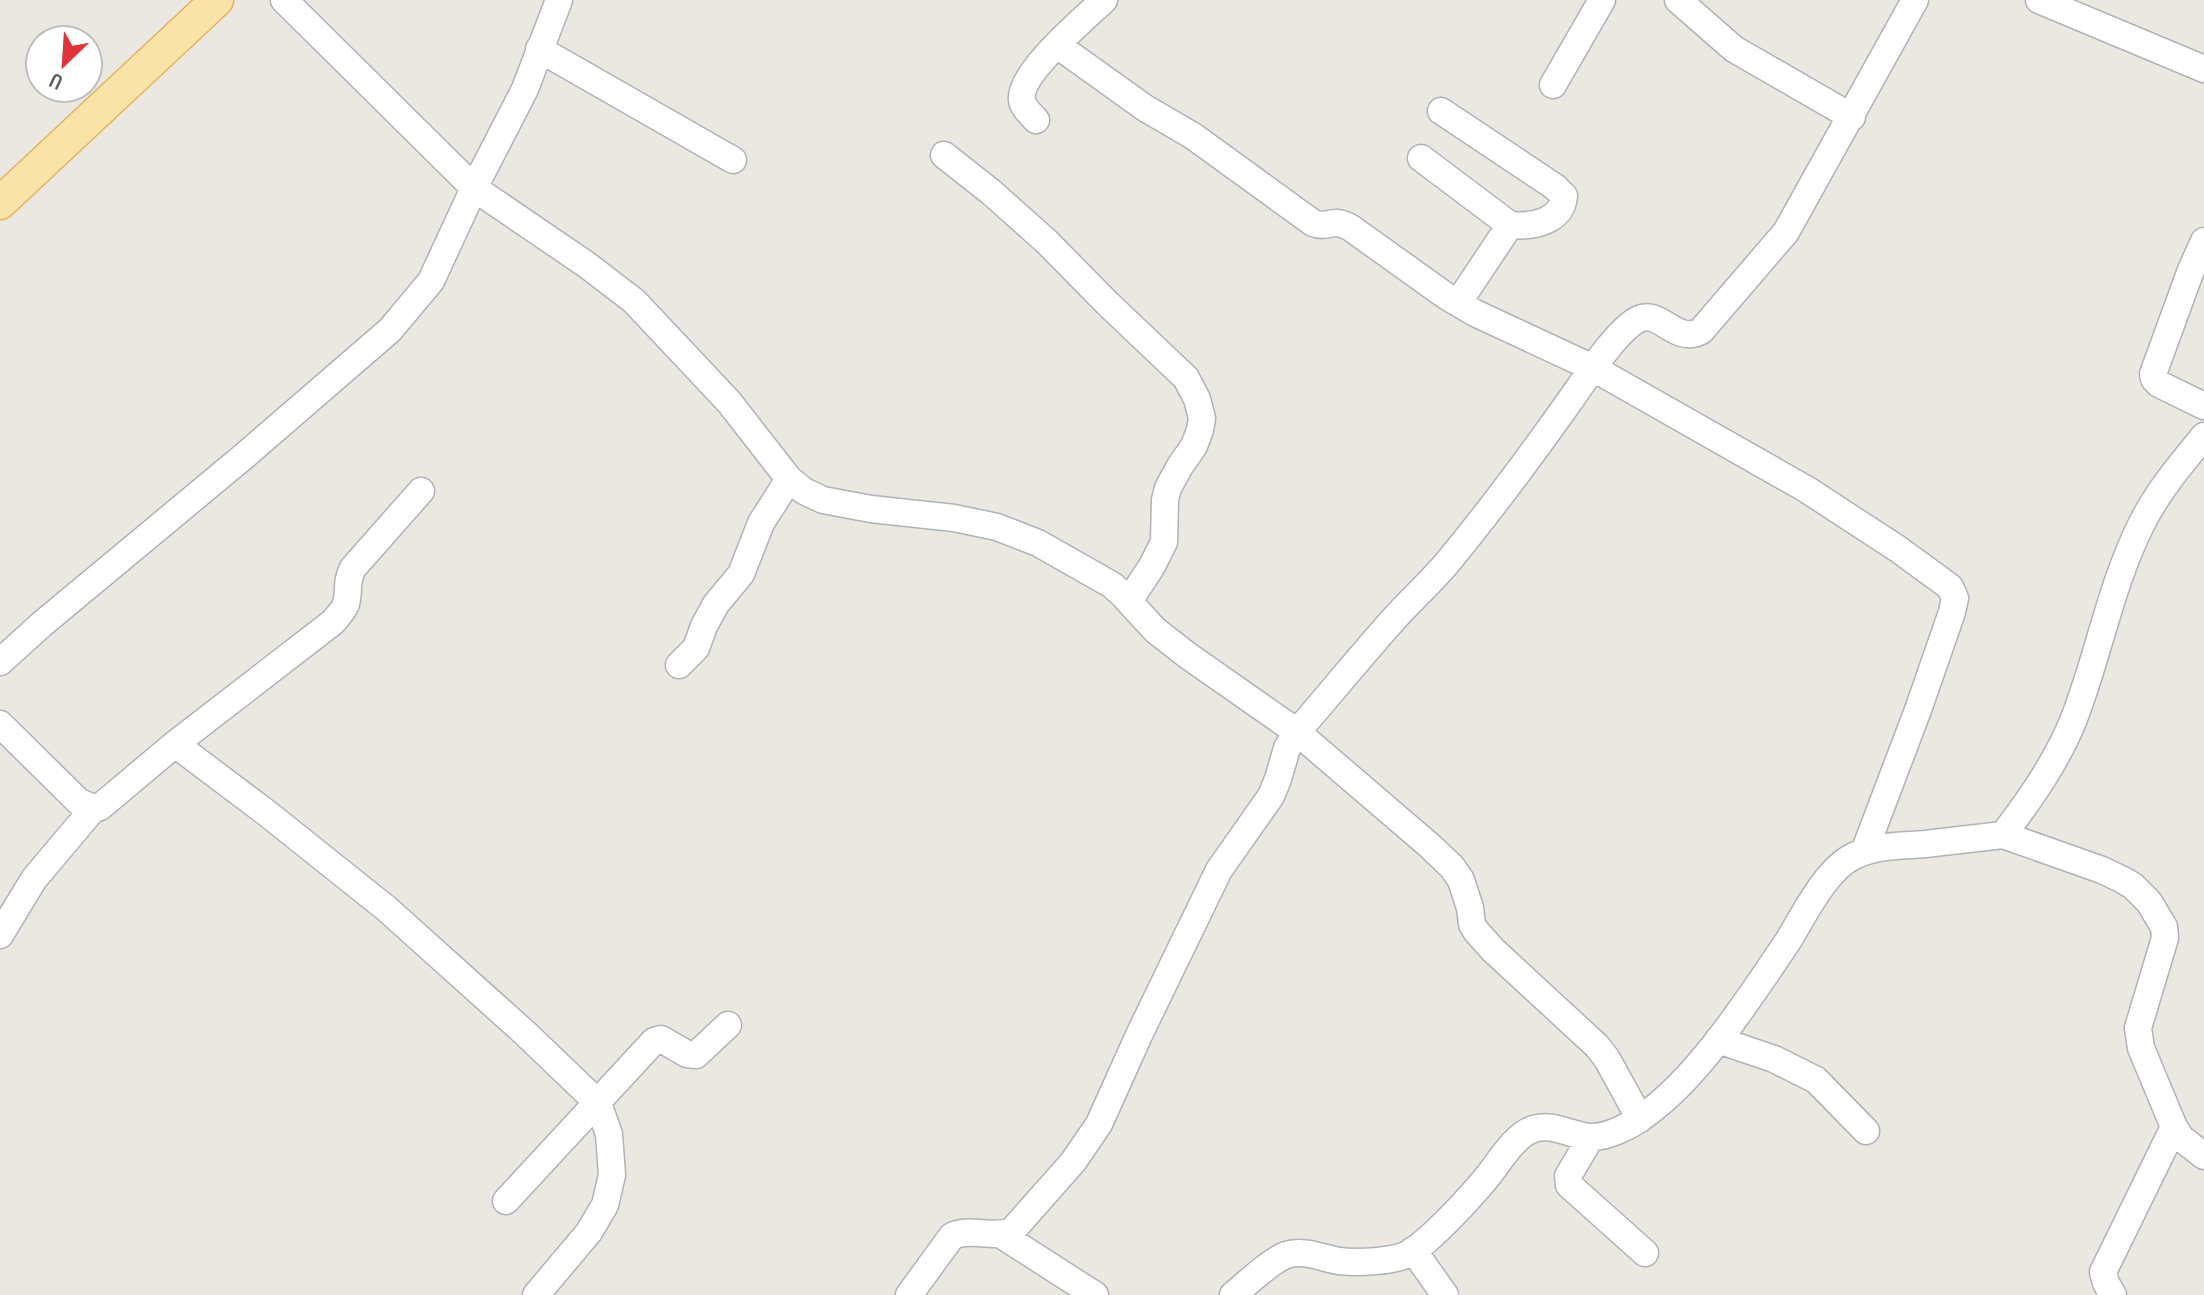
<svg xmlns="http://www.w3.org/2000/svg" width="2204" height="1295" font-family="'Sofia Sans Condensed',sans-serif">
  <rect width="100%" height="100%" fill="#ebe8e1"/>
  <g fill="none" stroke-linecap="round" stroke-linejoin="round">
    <defs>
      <path id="minor" d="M284,0L474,188L587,265L634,301L729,402L789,479L804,491L823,500L871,509L954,518L997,527L1038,543L1112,585L1122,594L1155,630L1187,655L1297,732L1430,846L1452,867L1461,880L1470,908L1472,924L1476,931L1493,950L1597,1046L1607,1059L1640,1119
        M1678,0L1734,49L1852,117
        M2039,0L2204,69
        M1057,45L1145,108L1193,136L1313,223C1329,230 1330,216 1351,228L1446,296L1475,313L1593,368L1806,489L1898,549L1950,587L1955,598L1952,612L1918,710L1864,852
        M539,49L733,160
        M1553,85L1602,0
        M1441,111L1555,187L1564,196C1562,222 1532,227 1510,225
        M1036,120C1031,114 1023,108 1022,100C1018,74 1085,18 1104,0
        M944,155L991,192L1047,242L1107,303L1186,378L1197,399L1202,418L1200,430L1194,446L1180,466L1168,488L1165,500L1164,542L1152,566L1129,601
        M1421,158L1510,225L1458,303
        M2204,241L2191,270L2153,374L2154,379L2159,384L2204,406
        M2204,436C2181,464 2157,492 2141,525C2111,585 2099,653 2075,716C2058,760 2031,798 2003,835L2102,870L2123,880L2133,886L2149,902L2164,927L2165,938L2138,1028L2141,1048L2174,1127L2181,1138L2204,1156
        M0,662L42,624L243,457L390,330L431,281L474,188L525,89L559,0
        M679,665L696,648L704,626L716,604L741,574L761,523L789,479
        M0,724L78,801L95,809L100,807L175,744L268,814L387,909L526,1034L598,1103L609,1134L612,1175L605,1205L589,1232L536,1295
        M175,744L333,622C338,616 344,610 346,604C350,590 345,583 353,568L421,491
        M0,935L34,879L93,809
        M1718,1040L1774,1059L1816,1080L1866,1131
        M1591,1137L1568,1176L1569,1185L1645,1253
        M506,1201L654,1041L661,1039L687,1054L696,1055L728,1025
        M1000,1234L1095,1295
        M1413,1250L1445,1295
        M909,1295L952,1236C971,1227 993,1239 1012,1231L1073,1162L1099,1124L1139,1035L1219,870L1271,796L1278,779L1287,748L1297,732C1329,695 1360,657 1393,620C1410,601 1430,583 1447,563C1490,511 1530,457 1569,402C1584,381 1617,329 1639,319C1660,309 1676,345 1701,331L1786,232L1915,0
        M1233,1295C1245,1285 1272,1260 1286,1255C1303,1249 1322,1258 1339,1261C1357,1263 1395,1262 1410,1253C1433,1238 1470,1198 1488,1176C1500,1161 1514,1136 1533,1129C1553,1122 1573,1137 1592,1137C1608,1137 1630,1126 1642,1117C1697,1080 1751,996 1788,941C1804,915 1826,869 1854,856C1876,845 1900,846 1925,844C1951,841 1977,838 2003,835
        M2113,1295L2106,1283L2103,1272L2174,1127"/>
      <path id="major" d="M0,203L217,0"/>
    </defs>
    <use href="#minor" stroke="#afb2b6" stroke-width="29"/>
    <use href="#major" stroke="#e7b25e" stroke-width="35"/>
    <use href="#minor" stroke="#fff" stroke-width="26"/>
    <use href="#major" stroke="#f9e3a8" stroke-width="32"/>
  </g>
  <g transform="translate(64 64) rotate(205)"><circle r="38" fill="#ffffff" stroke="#bdbfc0" stroke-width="2"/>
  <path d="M0-6L14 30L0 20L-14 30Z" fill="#dd353b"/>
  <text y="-12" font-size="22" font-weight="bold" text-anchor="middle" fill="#5a5e61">U</text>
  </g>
</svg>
